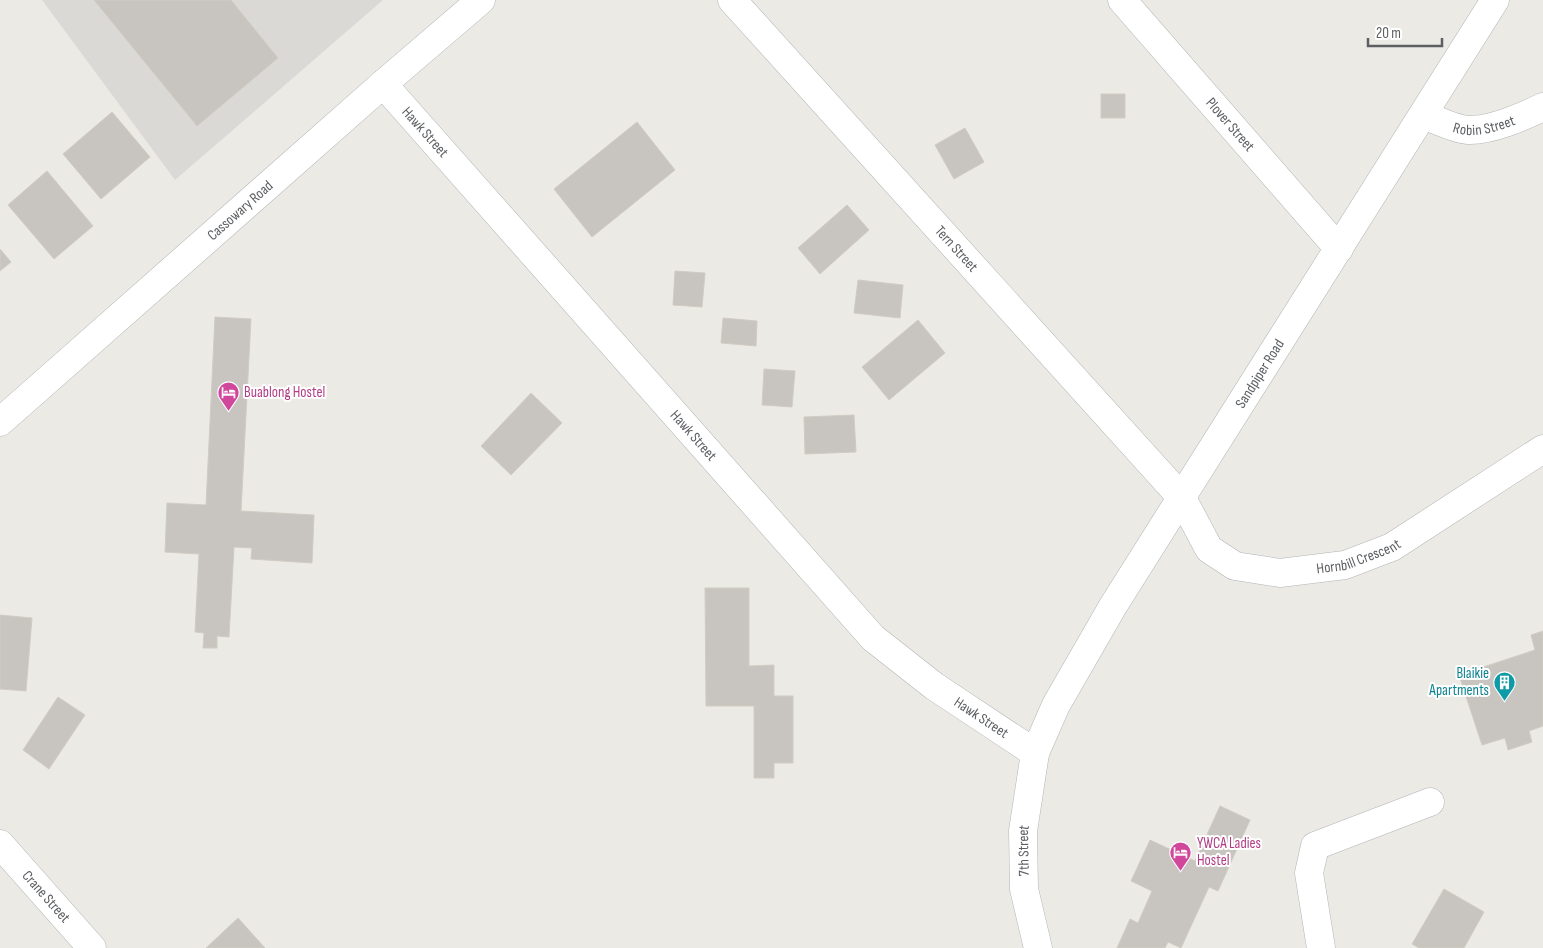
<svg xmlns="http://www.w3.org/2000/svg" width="1543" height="948" font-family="'Sofia Sans Condensed',sans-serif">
  <rect width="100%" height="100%" fill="#eceae4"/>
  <path fill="#dbd9d6" d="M42,0H383L175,180Z"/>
  <path fill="#c8c5c0" stroke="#d0ccc3" d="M94,0H231L278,58L197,126Z
    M1101,94H1125V118H1101Z
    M112,112L150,157L101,199L63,154Z
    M637,122L675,170L592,237L554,189Z
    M965,128L984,162L954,179L935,145Z
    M47,171L93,226L54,259L8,205Z
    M847,205L869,230L820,274L798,248Z
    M0,249L11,262L0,271Z
    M675,271L705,273L702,307L673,305Z
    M858,280L903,285L900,318L854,313Z
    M215,317L251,319L241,511L314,515L312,563L251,559L252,548L234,547L229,637L217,636V648H203L204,633L195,632L199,554L165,552L167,503L206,505Z
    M723,318L757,321L756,346L721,343Z
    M918,320L945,353L889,400L862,367Z
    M764,369L795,371L792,407L762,405Z
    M531,393L562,423L511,475L481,446Z
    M854,415L856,452L805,454L804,417Z
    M705,588H749V666L774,665V696H793V763H774V778H754V706H706Z
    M0,615L32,618L26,691L0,689Z
    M1543,631V726L1529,731L1532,742L1508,750L1505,738L1482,745L1459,675L1535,650L1531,635Z
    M58,697L85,715L49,769L23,750Z
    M1220,806L1250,820L1218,891L1209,887L1181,948L1168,942L1165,948H1117L1130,919L1138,923L1152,891L1131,881L1150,840L1195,861Z
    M1444,889L1484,912L1464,948H1419L1412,944Z
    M238,918L265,948H206Z"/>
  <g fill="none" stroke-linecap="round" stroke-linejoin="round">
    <defs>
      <g id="minor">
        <path id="s1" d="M732,0L1182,498L1209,549L1235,566L1280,573L1345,565L1392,547L1543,449"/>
        <path id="s2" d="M1122,0L1339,249"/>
        <path id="s3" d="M383,84L873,638L934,686L1035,753"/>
        <path id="s4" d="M1423,115C1438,120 1453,129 1468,130C1491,131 1522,117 1543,107"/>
        <path id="s5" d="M0,422L383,84L481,0"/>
        <path id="s6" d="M0,844L92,948"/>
        <path id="s7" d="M1038,948L1024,889L1023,831L1035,753L1056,705L1113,606L1495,0"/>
        <path d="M1321,948L1309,873L1315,846L1430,802"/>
      </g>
    </defs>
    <use href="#minor" stroke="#b1b4b7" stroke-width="29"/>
    <use href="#minor" stroke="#fff" stroke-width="28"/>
  </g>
  <defs>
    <symbol id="hotel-pin" viewBox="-11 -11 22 30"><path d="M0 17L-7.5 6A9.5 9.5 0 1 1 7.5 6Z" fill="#d1479c" stroke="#fff"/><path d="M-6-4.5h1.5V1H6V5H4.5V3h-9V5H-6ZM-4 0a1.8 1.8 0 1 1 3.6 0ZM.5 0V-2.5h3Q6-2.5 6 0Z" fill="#fff"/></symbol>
    <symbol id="building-pin" viewBox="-11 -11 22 30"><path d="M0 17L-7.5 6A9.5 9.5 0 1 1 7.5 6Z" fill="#0f9aa8" stroke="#fff"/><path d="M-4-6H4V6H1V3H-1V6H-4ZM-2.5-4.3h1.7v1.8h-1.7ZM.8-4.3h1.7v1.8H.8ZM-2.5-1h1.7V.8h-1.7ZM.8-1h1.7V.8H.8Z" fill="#fff"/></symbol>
  </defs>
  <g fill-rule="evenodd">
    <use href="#hotel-pin" x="216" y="380" width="25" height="34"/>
    <use href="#building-pin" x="1492" y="670" width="25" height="34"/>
    <use href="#hotel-pin" x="1168" y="840" width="25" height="34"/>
  </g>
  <g text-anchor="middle" stroke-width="4" stroke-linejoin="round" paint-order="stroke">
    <g font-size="15" fill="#5c5f62" stroke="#fff">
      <text dy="5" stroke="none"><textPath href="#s4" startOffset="64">Robin Street</textPath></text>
      <text dy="5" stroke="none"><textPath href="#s2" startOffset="165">Plover Street</textPath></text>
      <text dy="5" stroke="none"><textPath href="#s3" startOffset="64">Hawk Street</textPath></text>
      <text dy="5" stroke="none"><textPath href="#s5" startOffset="320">Cassowary Road</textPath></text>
      <text dy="5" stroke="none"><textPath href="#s1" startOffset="335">Tern Street</textPath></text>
      <text dy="5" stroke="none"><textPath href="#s7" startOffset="639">Sandpiper Road</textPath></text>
      <text dy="5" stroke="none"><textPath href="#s3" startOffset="469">Hawk Street</textPath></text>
      <text dy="5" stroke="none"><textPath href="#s1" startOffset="886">Hornbill Crescent</textPath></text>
      <text dy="5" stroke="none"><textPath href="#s3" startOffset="874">Hawk Street</textPath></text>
      <text dy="5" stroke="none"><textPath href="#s7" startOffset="99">7th Street</textPath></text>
      <text dy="5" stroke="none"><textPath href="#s6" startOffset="70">Crane Street</textPath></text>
    </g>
    <g font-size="15" fill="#b23c85" stroke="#fff" text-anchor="start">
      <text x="244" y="397">Buablong Hostel</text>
      <text x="1197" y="848">YWCA Ladies<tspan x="1197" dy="17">Hostel</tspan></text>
    </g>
    <g font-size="15" fill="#0d838f" stroke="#fff" text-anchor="end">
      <text x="1489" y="678">Blaikie<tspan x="1489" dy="17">Apartments</tspan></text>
    </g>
  </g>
  <path d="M1368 38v8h74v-8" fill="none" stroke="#5c5f62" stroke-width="2.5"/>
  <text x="1376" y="38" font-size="15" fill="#5c5f62" stroke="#ffffff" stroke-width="4" paint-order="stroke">20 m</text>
</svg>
